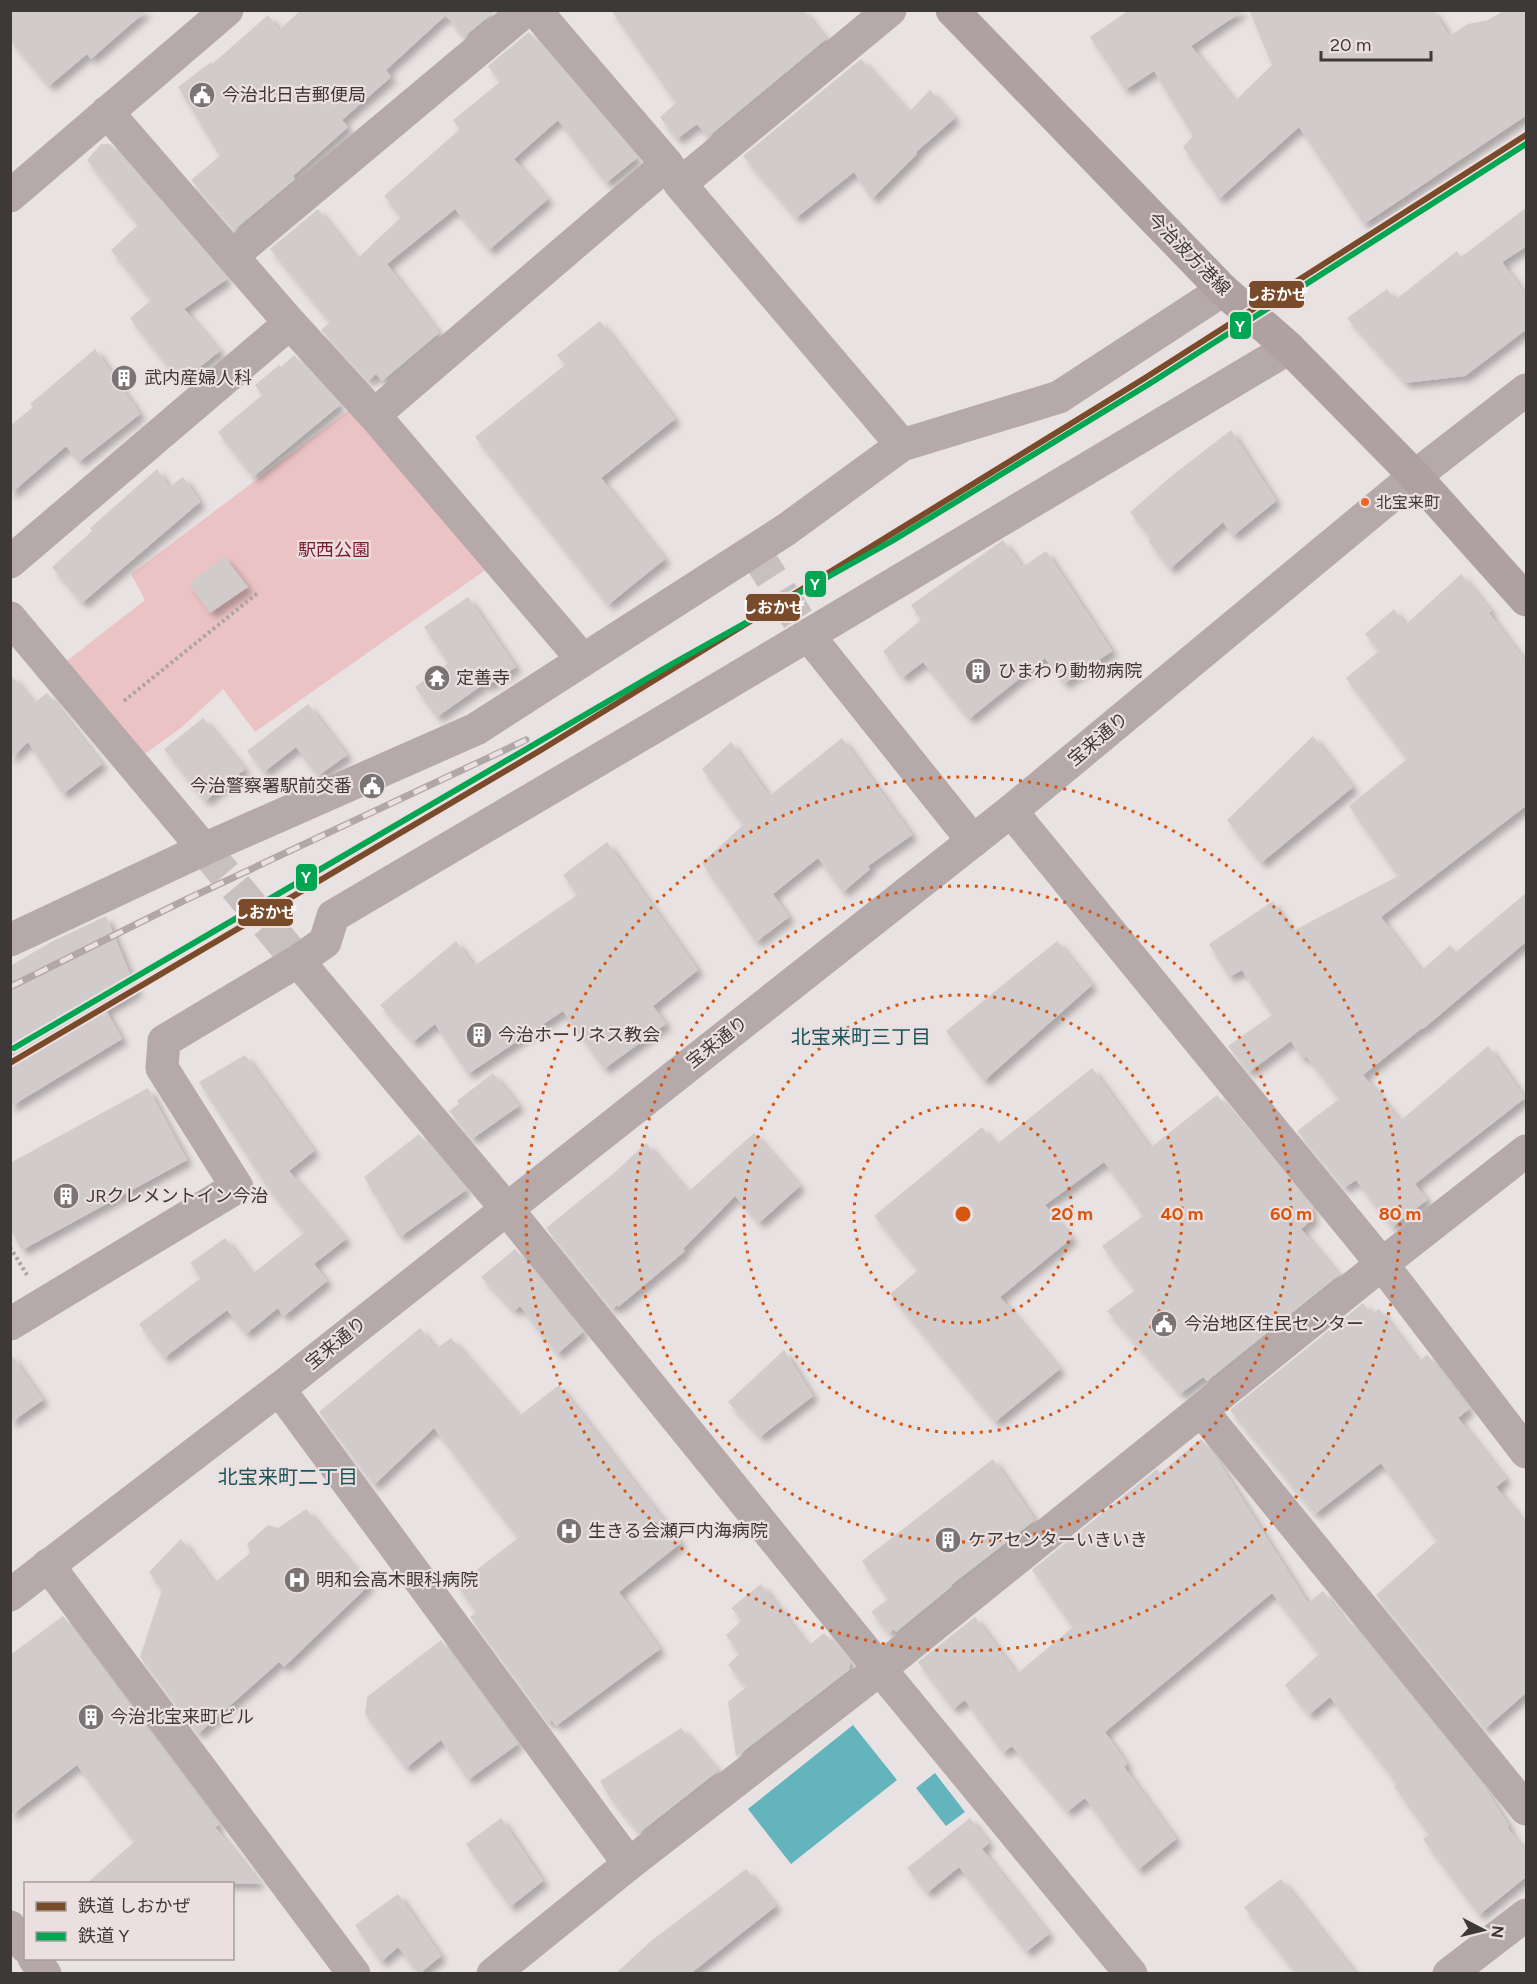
<svg xmlns="http://www.w3.org/2000/svg" width="1537" height="1984" font-family="Figtree,'Noto Sans JP',sans-serif">
  <defs>
    <filter id="shadow"><feDropShadow dx="5.5" dy="5.5" stdDeviation="3" flood-color="#0004"/></filter>
  </defs>
  <rect width="100%" height="100%" fill="#e9e2e3"/>
  <path fill="#ecc3c5" d="M357,404L494,564L255,732L223,689L181,728L139,758L59,667L145,600L131,574Z"/>
  <path fill="#63b4bc" d="M853,1725L897,1780L791,1864L748,1809Z
    M935,1773L965,1812L946,1826L916,1788Z"/>
  <path fill="#d1cbcc" filter="url(#shadow)" d="M10,10H147L91,59L87,54L49,86L10,40Z
    M301,10H496L464,37L446,15L386,70L391,77L342,120L348,127L293,176L295,179L234,230L191,180L220,156L178,87L211,62L212,64L268,15L279,30Z
    M611,10H803L826,39L708,137L697,124L677,139L660,117L676,103Z
    M1129,10H1244L1191,46L1235,101L1272,65L1249,10H1433L1449,36L1468,24L1488,20L1505,10H1527V115L1364,224L1299,127L1219,199L1183,147L1193,136L1154,71L1125,90L1090,37Z
    M529,32L637,158L606,183L558,120L514,159L548,199L489,250L455,209L387,264L439,333L382,381L376,374L368,381L321,330L330,322L270,249L318,209L357,259L401,217L384,196L460,129L453,120L500,82L488,66Z
    M861,59L909,112L930,90L955,118L916,152L917,154L872,199L854,172L796,218L743,156Z
    M101,144H110L227,279L184,309L220,351L187,377H176L130,318L151,300L111,250L138,225L87,160Z
    M1527,207V246L1502,262L1527,297V329L1465,376L1405,383L1347,318L1387,289L1395,300L1457,251L1461,257Z
    M600,321L675,419L601,478L665,559L608,605L475,437L565,365L557,355Z
    M95,349L140,414L79,462L66,446L10,494V426L33,407L30,404Z
    M294,355L340,405L253,477L218,432L262,395L255,385L279,365L281,367Z
    M1231,430L1276,501L1233,536L1223,522L1170,569L1148,541L1151,539L1130,512L1174,474Z
    M157,469L169,487L183,477L200,502L82,603L52,567L92,531L90,528Z
    M1003,540L1022,567L1046,551L1112,651L1064,684L1045,658L969,719L923,662L902,678L883,651L921,620L911,605Z
    M224,556L248,587L210,613L189,584Z
    M1461,574L1491,611L1489,613L1527,664V805L1381,917L1421,971L1450,945L1456,952L1527,892V941L1423,1029L1422,1028L1363,1075L1400,1121L1488,1046L1525,1098L1415,1184L1427,1200L1392,1227L1356,1180L1344,1188L1297,1131L1339,1099L1306,1056L1302,1059L1291,1041L1249,1072L1228,1046L1272,1015L1242,970L1229,977L1209,944L1273,901L1291,932L1398,876L1349,806L1407,759L1346,678L1379,651L1365,634L1394,609L1405,625Z
    M468,597L516,667L487,686L485,683L437,717L415,687L448,663L424,627Z
    M10,674L34,703L47,693L102,764L63,794L28,742L10,759Z
    M308,704L347,755L318,776L296,747L264,772L247,751Z
    M203,718L245,769L205,801L164,749Z
    M1313,736L1353,787L1261,863L1227,820Z
    M842,738L912,835L868,866L870,869L843,892L818,858L773,894L789,917L756,942L702,863L743,825L702,769L731,742L769,796Z
    M607,842L698,970L653,1006L666,1024L604,1069L563,1011L468,1074L435,1024L413,1042L380,1005L456,941L474,966L577,895L563,875Z
    M106,916L137,991L106,1010L122,1039L10,1107V966L53,941Z
    M1057,941L1092,985L984,1081L946,1031Z
    M245,1055L314,1151L289,1171L346,1239L314,1264L327,1281L283,1317L278,1308L246,1334L227,1310L164,1358L139,1324L201,1278L190,1263L225,1238L252,1274L304,1233L268,1188L199,1082Z
    M1092,1068L1150,1148L1217,1095L1313,1209L1309,1212L1314,1218L1301,1229L1339,1275L1207,1381L1203,1377L1180,1394L1107,1311L1135,1290L1102,1246L1143,1216L1137,1208L1138,1207L1104,1162L1045,1205L1072,1238L1000,1297L1060,1369L995,1422L890,1294L918,1270L874,1216L982,1127L996,1145Z
    M493,1073L519,1106L472,1139L449,1111L459,1104L457,1101Z
    M148,1088L187,1160L22,1250L10,1229V1163Z
    M754,1133L800,1186L759,1223L735,1196L683,1249L685,1251L618,1307L617,1305L612,1309L546,1228L614,1173L646,1143L688,1192Z
    M419,1134L466,1190L400,1237L364,1177Z
    M515,1249L583,1332L557,1354L520,1306L514,1311L481,1277Z
    M1363,1303L1372,1314L1379,1309L1419,1362L1427,1354L1469,1409L1458,1418L1506,1479L1496,1487L1527,1526V1692L1485,1729L1376,1595L1437,1541L1381,1463L1315,1514L1230,1410Z
    M420,1328L436,1349L451,1338L519,1416L559,1385L681,1543L619,1592L660,1649L556,1726L552,1720L548,1723L470,1617L476,1612L457,1585L518,1538L434,1428L374,1485L319,1412Z
    M784,1350L813,1396L760,1437L728,1402Z
    M10,1353L43,1400L10,1423Z
    M1201,1439L1216,1458L1308,1603L1323,1591L1346,1622L1348,1620L1485,1788L1509,1826L1507,1827L1527,1854V1876L1479,1915L1423,1839L1429,1835L1394,1786L1397,1784L1330,1697L1309,1715L1285,1685L1319,1654L1272,1593L1105,1732L1127,1764L1124,1767L1176,1839L1138,1870L1085,1798L1067,1812L1012,1746L1003,1753L965,1700L953,1709L918,1662L975,1617L1015,1671L1017,1669L1019,1672L1073,1627L1032,1570L1157,1469L1160,1473Z
    M993,1459L1035,1520L951,1585L952,1586L896,1632L894,1629L889,1633L871,1612L888,1599L862,1561Z
    M306,1509L369,1585L284,1667L279,1662L198,1734L140,1657L162,1590L149,1572L181,1539L214,1583L250,1553L247,1544L268,1525L278,1528Z
    M761,1584L808,1646L824,1633L850,1662L849,1670L736,1757L728,1702L746,1687L728,1665L739,1654L726,1635L742,1620L731,1608Z
    M63,1616L219,1825L215,1827L260,1884H86L134,1842L77,1765L10,1816V1655Z
    M441,1640L518,1744L468,1780L441,1740L406,1768L365,1714L367,1697Z
    M681,1728L718,1771L639,1833L611,1799L600,1781Z
    M501,1818L543,1881L510,1907L466,1844Z
    M970,1818L989,1843L982,1849L1049,1934L1026,1952L959,1867L927,1893L907,1868Z
    M746,1869L776,1906L690,1974H615L651,1941Z
    M1281,1879L1356,1974H1296L1244,1907Z
    M398,1894L441,1956L419,1974L398,1947L381,1962L355,1925Z"/>
  <g fill="none" stroke-linecap="round" stroke-linejoin="round">
    <path stroke="#c7c0c1" stroke-width="33" stroke-dasharray="33 16" stroke-linecap="butt" d="M754,550L808,635
      M204,849L298,961"/>
    <path stroke="#aea4a5" stroke-width="4" stroke-dasharray="3 3" stroke-linecap="butt" d="M124,701L259,592
      M10,1247L27,1275"/>
    <path stroke="#b6a9aa" stroke-width="33" d="M535,10L667,164L680,184L902,445
      M107,112L290,323L374,415L583,660
      M680,184L890,10
      M10,196L227,10
      M232,256L526,10
      M374,415L667,164
      M10,562L290,323
      M10,618L204,849
      M808,635L973,841
      M1011,811L1382,1264L1526,1452
      M10,940L204,849L476,729L787,529L902,445L1059,397L1223,290
      M298,961L506,1208L880,1669L1131,1974
      M10,1324L237,1187L162,1068L164,1041L298,961L325,942L333,916L656,726L1289,348
      M279,1389L629,1864
      M1202,1411L1526,1809
      M48,1565L354,1974
      M493,1974L629,1864L880,1669L1382,1264L1526,1151
      M1449,1974L1526,1915"/>
    <path stroke="#b6a9aa" stroke-width="33" d="M10,1595L279,1389L1011,811L1415,476L1526,390"/>
    <path stroke="#b6a8a9" stroke-width="33" d="M10,1927L26,1947
      M34,1958L45,1974"/>
    <path stroke="#afa1a2" stroke-width="33" d="M952,10L1223,290L1289,348L1415,476L1526,600"/>
    <defs>
      <path id="rail" d="M10,987L181,902L526,740"/>
    </defs>
    <use href="#rail" stroke="#b1a7a8" stroke-width="7"/>
    <use href="#rail" stroke="#ecdfe0" stroke-width="4.5" stroke-dasharray="14" stroke-linecap="butt"/>
    <defs>
      <path id="rail-1" d="M10,1063L541,750L1145,378L1526,135"/>
      <path id="rail-2" d="M14,1048L672,664L892,541L1149,384L1526,144"/>
    </defs>
    <use href="#rail-1" stroke="#ecdfe0" stroke-width="10"/>
    <use href="#rail-2" stroke="#ecdfe0" stroke-width="10"/>
    <use href="#rail-1" stroke="#7a4b2a" stroke-width="6"/>
    <use href="#rail-2" stroke="#00a651" stroke-width="6"/>
  </g>
  <g fill="none" stroke="#d75610" stroke-width="3" stroke-dasharray="3 6">
    <circle cx="963" cy="1214" r="109"/>
    <circle cx="963" cy="1214" r="219"/>
    <circle cx="963" cy="1214" r="328"/>
    <circle cx="963" cy="1214" r="437"/>
  </g>
  <defs>
    <symbol id="civic-disc" viewBox="-11 -11 22 22"><circle r="9.5" fill="#7a7474" stroke="#ecdfe0"/><path d="M-.6-6.5H3V-4.5H.6V-3L4-1V1h2V6H-6V1h2V-1L-.6-3ZM-1.2 2.5V6h2.4V2.5Z" fill="#fff"/></symbol>
    <symbol id="building-disc" viewBox="-11 -11 22 22"><circle r="9.5" fill="#7a7474" stroke="#ecdfe0"/><path d="M-4-6H4V6H1V3H-1V6H-4ZM-2.5-4.3h1.7v1.8h-1.7ZM.8-4.3h1.7v1.8H.8ZM-2.5-1h1.7V.8h-1.7ZM.8-1h1.7V.8H.8Z" fill="#fff"/></symbol>
    <symbol id="temple-disc" viewBox="-11 -11 22 22"><circle r="9.5" fill="#7a7474" stroke="#ecdfe0"/><path d="M0-6L5-2H3V0L6.5 2.5H4V6H1.5V3h-3V6H-4V2.5H-6.5L-3 0V-2H-5Z" fill="#fff"/></symbol>
    <symbol id="hospital-disc" viewBox="-11 -11 22 22"><circle r="9.5" fill="#7a7474" stroke="#ecdfe0"/><path d="M-5-5h3v3.5h4V-5h3V5h-3V1.5h-4V5h-3Z" fill="#fff"/></symbol>
  </defs>
  <g fill-rule="evenodd">
    <use href="#civic-disc" x="187" y="80" width="30" height="30"/>
    <use href="#building-disc" x="109" y="363" width="30" height="30"/>
    <use href="#building-disc" x="963" y="656" width="30" height="30"/>
    <use href="#temple-disc" x="422" y="663" width="30" height="30"/>
    <use href="#civic-disc" x="357" y="771" width="30" height="30"/>
    <use href="#building-disc" x="464" y="1020" width="30" height="30"/>
    <use href="#building-disc" x="51" y="1181" width="30" height="30"/>
    <use href="#civic-disc" x="1149" y="1309" width="30" height="30"/>
    <use href="#hospital-disc" x="554" y="1516" width="30" height="30"/>
    <use href="#building-disc" x="933" y="1525" width="30" height="30"/>
    <use href="#hospital-disc" x="282" y="1565" width="30" height="30"/>
    <use href="#building-disc" x="76" y="1702" width="30" height="30"/>
  </g>
  <circle fill="#f26522" stroke="#ecdfe0" stroke-width="2" cx="1365" cy="502" r="5"/>
  <g text-anchor="middle" stroke-width="4.5" stroke-linejoin="round" paint-order="stroke">
    <g font-size="16" fill="#3e3939" stroke="#ecdfe0" text-anchor="start">
      <text x="1376" y="508">北宝来町</text>
    </g>
    <g font-size="18" fill="#3e3939" stroke="#ecdfe0" text-anchor="start">
      <text x="222" y="101">今治北日吉郵便局</text>
      <text x="144" y="384">武内産婦人科</text>
      <text x="998" y="677">ひまわり動物病院</text>
      <text x="456" y="684">定善寺</text>
      <text x="352" y="792" text-anchor="end">今治警察署駅前交番</text>
      <text x="498" y="1041">今治ホーリネス教会</text>
      <text x="86" y="1202">JRクレメントイン今治</text>
      <text x="1184" y="1330">今治地区住民センター</text>
      <text x="588" y="1537">生きる会瀬戸内海病院</text>
      <text x="968" y="1546">ケアセンターいきいき</text>
      <text x="316" y="1586">明和会高木眼科病院</text>
      <text x="110" y="1723">今治北宝来町ビル</text>
    </g>
    <g font-size="18" fill="#3e3939" stroke="#ecdfe0">
      <text transform="translate(1189 254) rotate(45)" y="6">今治波方港線</text>
      <text transform="translate(1098 739) rotate(-40)" y="6">宝来通り</text>
      <text transform="translate(717 1042) rotate(-38)" y="6">宝来通り</text>
      <text transform="translate(336 1343) rotate(-39)" y="6">宝来通り</text>
    </g>
    <g font-size="18" fill="#7c1b2d" stroke="#ecdfe0">
      <text x="334" y="556">駅西公園</text>
    </g>
    <g font-size="20" fill="#19555b" stroke="#ecdfe0">
      <text x="861" y="1044">北宝来町三丁目</text>
      <text x="288" y="1484">北宝来町二丁目</text>
    </g>
  </g>
  <circle cx="963" cy="1214" r="9" fill="#d75610" stroke="#ecdfe0" stroke-width="3"/>
  <g font-size="18" text-anchor="middle" font-weight="bold" fill="#d75610" stroke="#ecdfe0" stroke-width="4.5" stroke-linejoin="round" paint-order="stroke">
    <text x="1072" y="1220">20 m</text>
    <text x="1182" y="1220">40 m</text>
    <text x="1291" y="1220">60 m</text>
    <text x="1400" y="1220">80 m</text>
  </g>
  <g stroke="#ecdfe0" stroke-width="2">
    <rect x="1248" y="280" width="57" height="29" rx="6" fill="#7a4b2a"/>
    <rect x="1229" y="311" width="23" height="29" rx="6" fill="#00a651"/>
    <rect x="804" y="570" width="23" height="28" rx="6" fill="#00a651"/>
    <rect x="745" y="593" width="56" height="29" rx="6" fill="#7a4b2a"/>
    <rect x="295" y="863" width="23" height="29" rx="6" fill="#00a651"/>
    <rect x="237" y="898" width="57" height="29" rx="6" fill="#7a4b2a"/>
  </g>
  <g font-size="16" text-anchor="middle" font-weight="bold" fill="#fff">
    <text x="1276" y="300">しおかぜ</text>
    <text x="1240" y="332">Y</text>
    <text x="815" y="590">Y</text>
    <text x="773" y="613">しおかぜ</text>
    <text x="306" y="883">Y</text>
    <text x="265" y="918">しおかぜ</text>
  </g>
  <rect width="1537" height="1984" fill="none" stroke="#3e3939" stroke-width="24"/>
  <rect x="24" y="1882" width="210" height="78" fill="#ecdfe0" stroke="#a69d9d" stroke-width="1.5"/>
  <rect x="36" y="1902" width="30" height="9" fill="#7a4b2a" stroke="#a69d9d" stroke-width="1.5"/>
  <text x="78" y="1912" font-size="18" fill="#3e3939">鉄道 しおかぜ</text>
  <rect x="36" y="1932" width="30" height="9" fill="#00a651" stroke="#a69d9d" stroke-width="1.5"/>
  <text x="78" y="1942" font-size="18" fill="#3e3939">鉄道 Y</text>
  <g transform="translate(1483 1930) rotate(97)" stroke="#ecdfe0" stroke-width="4.5" paint-order="stroke">
  <path d="M0-4.5L10 22L0 15L-10 22Z" fill="#3e3939"/>
  <text y="-9" font-size="16" font-weight="bold" text-anchor="middle" fill="#3e3939">N</text>
  </g>
  <path d="M1321 51v9h110v-9" fill="none" stroke="#3e3939" stroke-width="3"/>
  <text x="1330" y="51" font-size="18" fill="#3e3939" stroke="#ecdfe0" stroke-width="4.5" paint-order="stroke">20 m</text>
</svg>
